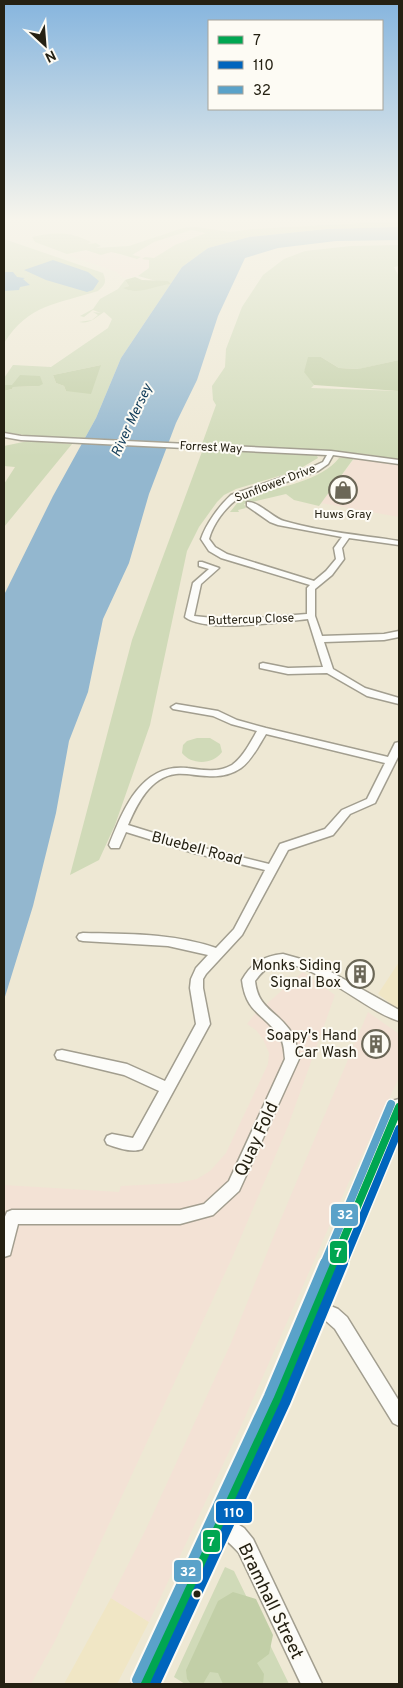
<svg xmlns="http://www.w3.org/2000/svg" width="403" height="1688" font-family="Overpass,sans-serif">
  <rect width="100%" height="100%" fill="#eee8d4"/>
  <path fill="#f0e6c5" d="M399,962V1010L378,994Z
    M111,1598L149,1622L117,1684H64Z"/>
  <path fill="#f3e2d5" d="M191,230L207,233L175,245L154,258L145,257L143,259L149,260V268L138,276L123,278L117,272L67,255L86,250L101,254L111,252L126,257L133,256L137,251L154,242Z
    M355,458L399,465V517L321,503Z
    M303,972L335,995L288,1126L232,1258L55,1641L31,1684H4V1185L119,1192L121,1186L178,1183L197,1179L210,1171L226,1153L268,1064L269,1053L263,1039L256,1030L247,1024L254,1015Z
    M368,1012L399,1034V1078L347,1186L242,1424L149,1622L111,1598L146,1529L231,1343L275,1233Z"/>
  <path fill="#d0dab8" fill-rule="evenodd" d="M399,221V227L327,229L249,237L208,248L182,267L121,358L96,418L85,438L30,436L4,432V391L12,389L13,387L39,386L4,385V378L13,365L51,367L108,328L112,319L104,312C95,318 90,324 79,322L92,320L98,315L93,312L101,313L93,310L84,317L80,316L93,309L100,299L118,289L125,280L129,286L124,288C135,295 149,286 160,282L138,276L149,268V260L142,259L145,257L154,258L175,245L206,233L191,230L154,242L132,255L141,257L137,259L120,254L111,252L101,255L86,250L67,254L35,242L32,237C53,232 71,231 91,242L88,244L96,243L101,246L96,248L129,246L183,228L196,227L230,232L253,229ZM101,365L66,391L64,386L56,383L53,375Z
    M4,239L103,273C107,282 105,285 98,291C57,304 29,304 4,343Z
    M399,245V266L394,267L399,277V360L359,369L339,368L321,357L304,371L314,385L311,388L399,391V462L377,459L379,456L365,454L202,444L216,405L213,400L212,386L225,367L226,349L242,307L263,275L284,259L305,251L351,246Z
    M28,441L72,444L4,527V484L15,467L4,466V446Z
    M203,449L310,454L317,456L318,458L296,471L236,489L224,495L217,502L199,527L187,551L150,725L115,825L99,860L70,875L132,640Z
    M339,458H354L319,506L294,500L286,494L244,504L246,508L238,510L239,512H230L238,502L244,498C274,487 318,484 339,458Z
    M197,738H210L220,744L222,752C213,765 191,765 182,753L183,745L187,741Z
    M225,1567L234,1571L289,1684H185L174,1677Z"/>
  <path fill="#c2cfa7" d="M135,277L142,280L168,281L171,284C156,285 137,296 123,288L129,286L125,280Z
    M308,357H321L339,368L358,369L399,360V391L314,385L304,372Z
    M101,365L91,394L66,391L64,386L56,383L53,375Z
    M20,375L40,376L43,384L39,386L13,387L12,389L4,391V385H12Z
    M233,1592L256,1599L273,1635L269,1654L257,1663L264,1674L263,1684H223L218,1673L210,1672L203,1684H191L187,1679L186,1670L218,1601Z"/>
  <path fill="#93b7cf" d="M399,227V240L336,241L278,248L245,258L218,316L197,380L176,423L149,494L129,563L103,619L88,692L69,741L56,813L33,906L4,1000V595L53,496L96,418L121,358L182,267L208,248L249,237L327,229Z
    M53,260L88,272L99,281L93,290L87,292L46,280L24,270Z
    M4,272H13L17,277L25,278L23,279L30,285L20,287L19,290L4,291Z"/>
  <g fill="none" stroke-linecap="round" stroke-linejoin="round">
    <defs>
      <path id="street" d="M4,433L21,436L331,451L399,460V464L333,455L328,464L318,471L237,499C225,508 213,524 209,539L215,547L227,554L314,581L326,571L336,559L334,548L342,537L278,525L270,522L247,506V502C258,501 273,518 284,521C322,532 361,535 399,541V545L349,538L342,548L344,559L332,575L315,589V616L322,636L384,634L399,631V637L384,640L324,642L333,669L365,688L399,698V704L367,696L327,673L288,674L260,668V664L263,663L288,668L323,667L308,619C281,622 205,633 185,617L193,583L209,569L199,566V562H202L219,568L201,584L194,616L232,620L307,614V588L310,585L221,558L209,551L201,539C206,524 219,506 231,495L312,467L323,462L327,455L21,440L4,437Z
        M176,704L218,711L237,720L266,728L388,757L395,743L399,742V755L375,803L350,814L333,835L288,850L242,935L206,974L203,979V988L210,1024L142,1149C132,1153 117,1148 107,1144L105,1140L107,1136L112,1134L133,1138L159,1091L124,1075L62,1060L57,1059L55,1055L57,1051L62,1050L127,1064L165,1081L196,1024L190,988L191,979L196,968L208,955L168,946L83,941L79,940L77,937L79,934L83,933C128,934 173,933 216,948L234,929L265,870L194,853L126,832L119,848H111L109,845C123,810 141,763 187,768C201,770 218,773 232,765C243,757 250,743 257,731L231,724L213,716L173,709L171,707ZM266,734L385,763L367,799L342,810L325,829L280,844L269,864L196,846L128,825C137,804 150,777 176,774C186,773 197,776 207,776C218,777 231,775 241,768C252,760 259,745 266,734Z
        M283,954L315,963L399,1010V1021C365,1011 309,957 275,964C266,967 260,974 255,981C258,1008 274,1009 289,1029C296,1038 297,1048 299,1059L239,1191L213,1215L180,1224H18L10,1255L4,1257V1219L7,1212L12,1210H180L204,1204L229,1181L285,1059C284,1051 284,1043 280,1037C264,1013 246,1014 242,980C251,963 264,956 283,954Z
        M316,1300L338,1309L347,1317L399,1401V1426L393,1423L335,1329L326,1321L310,1314L308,1308L310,1302Z
        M221,1514L244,1528L253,1539L322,1684H301L239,1553C231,1543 216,1534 212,1523L214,1516Z"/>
      <path id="secondary" d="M399,1099V1129L285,1407L159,1684H131L269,1391L390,1107L392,1101Z"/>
    </defs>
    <use href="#street" stroke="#a29e8f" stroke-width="3"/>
    <use href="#secondary" stroke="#a29e8f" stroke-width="3"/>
    <use href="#street" fill="#fcfcf9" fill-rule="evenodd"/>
    <use href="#secondary" fill="#fcfcf9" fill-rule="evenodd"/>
    <defs>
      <path id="bus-1-far1" d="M333,1264L399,1107"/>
      <path id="bus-1" d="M145,1684L277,1399L334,1263"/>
      <path id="bus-2-far1" d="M343,1264L399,1129"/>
      <path id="bus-2" d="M155,1684L285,1403L343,1263"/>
      <path id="bus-3-far1" d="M324,1264L391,1104"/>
      <path id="bus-3" d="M137,1680L269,1396L325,1263"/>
    </defs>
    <use href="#bus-1-far1" stroke="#fdfbf4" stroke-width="11"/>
    <use href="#bus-1" stroke="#fdfbf4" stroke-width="14"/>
    <use href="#bus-2-far1" stroke="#fdfbf4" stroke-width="11"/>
    <use href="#bus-2" stroke="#fdfbf4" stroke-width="14"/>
    <use href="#bus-3-far1" stroke="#fdfbf4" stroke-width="11"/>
    <use href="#bus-3" stroke="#fdfbf4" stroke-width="14"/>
    <use href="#bus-1-far1" stroke="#00a651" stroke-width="8"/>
    <use href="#bus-1" stroke="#00a651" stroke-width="10"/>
    <use href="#bus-2-far1" stroke="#0065bd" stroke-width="8"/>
    <use href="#bus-2" stroke="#0065bd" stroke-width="10"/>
    <use href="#bus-3-far1" stroke="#5aa2c9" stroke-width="8"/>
    <use href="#bus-3" stroke="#5aa2c9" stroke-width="10"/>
  </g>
  <linearGradient id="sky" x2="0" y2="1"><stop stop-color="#86b5de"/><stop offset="0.48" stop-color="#f7f5ec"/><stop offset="1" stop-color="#f7f5ec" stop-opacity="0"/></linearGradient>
  <rect width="403" height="457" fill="url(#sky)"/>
  <defs>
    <symbol id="shop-ring" viewBox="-11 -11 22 22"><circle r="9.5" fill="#fdfbf4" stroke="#6b6757" stroke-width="1.5"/><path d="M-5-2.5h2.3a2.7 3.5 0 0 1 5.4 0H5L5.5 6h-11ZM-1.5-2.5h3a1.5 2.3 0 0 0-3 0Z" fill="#6b6757"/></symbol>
    <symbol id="building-ring" viewBox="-11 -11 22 22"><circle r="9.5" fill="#fdfbf4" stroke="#6b6757" stroke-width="1.5"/><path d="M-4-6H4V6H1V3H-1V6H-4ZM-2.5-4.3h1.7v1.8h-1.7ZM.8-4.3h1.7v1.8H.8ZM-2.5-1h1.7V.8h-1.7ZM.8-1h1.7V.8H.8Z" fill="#6b6757"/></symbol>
  </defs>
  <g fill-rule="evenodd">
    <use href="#shop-ring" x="327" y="474" width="32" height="32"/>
    <use href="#building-ring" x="344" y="958" width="32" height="32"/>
    <use href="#building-ring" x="360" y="1028" width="32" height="32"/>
  </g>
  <circle fill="#252113" stroke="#fdfbf4" stroke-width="2" cx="197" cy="1594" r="4.5"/>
  <g text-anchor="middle" stroke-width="4" stroke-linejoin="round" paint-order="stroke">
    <g font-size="12" fill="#252113" stroke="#fdfbf4">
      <text transform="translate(211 447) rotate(3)" y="4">Forrest Way</text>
      <text transform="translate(275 483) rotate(-21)" y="4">Sunflower Drive</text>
      <text transform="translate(251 619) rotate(-2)" y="4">Buttercup Close</text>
    </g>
    <g font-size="12" fill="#252113" stroke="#fdfbf4">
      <text x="343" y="518">Huws Gray</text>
    </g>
    <g font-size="14" font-style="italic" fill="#123d5a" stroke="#fdfbf4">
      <text transform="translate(131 420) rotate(-65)" y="5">River Mersey</text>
    </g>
    <g font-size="15" fill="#252113" stroke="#fdfbf4">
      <text transform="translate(197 848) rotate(15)" y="5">Bluebell Road</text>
    </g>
    <g font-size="15" fill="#252113" stroke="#fdfbf4" text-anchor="end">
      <text x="341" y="970">Monks Siding<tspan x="341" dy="17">Signal Box</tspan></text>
      <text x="357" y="1040">Soapy's Hand<tspan x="357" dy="17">Car Wash</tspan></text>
    </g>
    <g font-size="18" fill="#252113" stroke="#fdfbf4">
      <text transform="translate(256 1139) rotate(-65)" y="6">Quay Fold</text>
      <text transform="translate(271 1601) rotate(64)" y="6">Bramhall Street</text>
    </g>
  </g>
  <g stroke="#fdfbf4" stroke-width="2">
    <rect x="330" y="1203" width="29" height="24" rx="5" fill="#5aa2c9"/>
    <rect x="329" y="1240" width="19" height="24" rx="5" fill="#00a651"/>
    <rect x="215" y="1500" width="38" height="24" rx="5" fill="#0065bd"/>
    <rect x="202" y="1529" width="19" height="24" rx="5" fill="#00a651"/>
    <rect x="173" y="1559" width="29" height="24" rx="5" fill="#5aa2c9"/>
  </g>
  <g font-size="14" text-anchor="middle" font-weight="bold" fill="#fff">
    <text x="345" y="1219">32</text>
    <text x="338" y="1257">7</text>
    <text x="234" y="1517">110</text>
    <text x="211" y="1546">7</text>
    <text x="188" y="1576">32</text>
  </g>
  <rect width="403" height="1688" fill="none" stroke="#252113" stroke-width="10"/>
  <rect x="208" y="20" width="175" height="90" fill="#fdfbf4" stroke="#a7a49a"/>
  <rect x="218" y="36" width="25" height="8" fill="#00a651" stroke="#a7a49a"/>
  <text x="253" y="45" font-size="15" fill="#252113">7</text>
  <rect x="218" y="61" width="25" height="8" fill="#0065bd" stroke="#a7a49a"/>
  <text x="253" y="70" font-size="15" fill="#252113">110</text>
  <rect x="218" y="86" width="25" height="8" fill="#5aa2c9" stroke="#a7a49a"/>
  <text x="253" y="95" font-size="15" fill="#252113">32</text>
  <g transform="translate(45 45) rotate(154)" stroke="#fdfbf4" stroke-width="4" paint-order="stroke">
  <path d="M0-4L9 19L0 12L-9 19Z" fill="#252113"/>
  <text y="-8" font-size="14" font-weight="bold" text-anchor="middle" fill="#252113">N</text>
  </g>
</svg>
